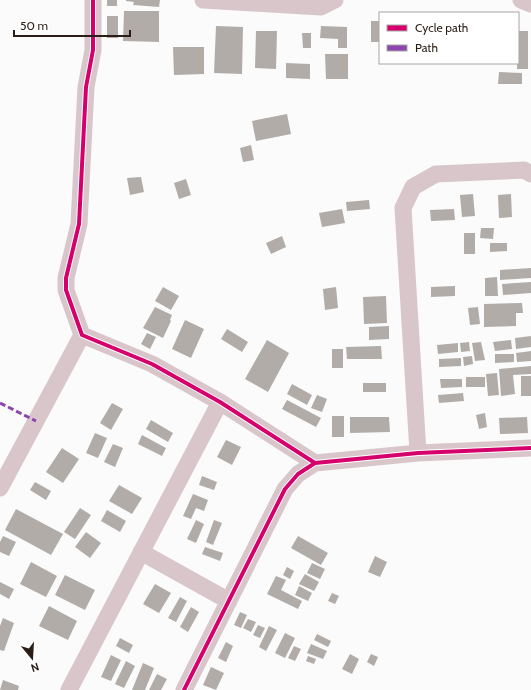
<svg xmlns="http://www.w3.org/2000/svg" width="531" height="690" font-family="Cabin,sans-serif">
  <rect width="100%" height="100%" fill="#fbfbfb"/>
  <path fill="#b1aca8" d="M107,0H117V6H107Z
    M126,0H160L159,7L133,5L134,2L126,1Z
    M124,11H159V42L123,41Z
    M107,16H118V38H107Z
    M371,21H380V42H371Z
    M216,26L243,27L242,74L214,73Z
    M321,26L347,27V48H338V39L320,38Z
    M256,31H277L276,69L255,68Z
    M518,31H528V69H517Z
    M302,33H311V48H303Z
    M173,47H204V74L174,75Z
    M325,54H348V79H326Z
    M286,63L310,64V79L286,78Z
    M499,72L522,73V84H498Z
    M287,114L291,134L256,141L252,121Z
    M251,145L254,160L243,162L240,148Z
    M141,177L144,192L130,195L127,178Z
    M186,179L191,195L179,199L174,183Z
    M473,194L475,216L462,217L460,195Z
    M511,194L512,217L499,218L498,195Z
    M369,200L370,209L347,211L346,202Z
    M342,209L345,223L322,227L319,213Z
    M454,209L455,220L431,221L430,210Z
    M481,228H494L493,239L480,238Z
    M464,233H475V254H464Z
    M282,236L286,247L271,254L266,243Z
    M490,243H507V251L490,252Z
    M531,268V278L500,280V270Z
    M497,277L498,296H485V278Z
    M531,282V293L503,295L502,284Z
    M455,286V296L431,297V287Z
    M163,287L179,296L171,310L155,301Z
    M336,287L338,308L325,310L323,289Z
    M386,296L387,323L364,324L363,297Z
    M522,303L523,313H516V326L484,327V304Z
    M155,307L172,315L170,320L171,321L163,338L143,328Z
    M478,307L480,324L470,325L468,308Z
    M185,320L204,329L191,358L172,349Z
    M389,326V339L369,340V327Z
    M227,329L248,342L242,352L221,339Z
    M147,333L156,337L150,349L141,344Z
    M531,336V347L516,349L515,338Z
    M267,340L289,353L268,392L245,379Z
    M511,340L512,349L495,351L493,342Z
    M469,342L470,351L461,352L460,343Z
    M481,342L485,360L475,361L472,343Z
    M458,343V352L438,354L437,345Z
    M381,346L382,359H347L346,347Z
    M332,349H343V368H332Z
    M531,351V361L517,362L516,353Z
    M495,354H514V362L495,363Z
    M472,356L473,364L464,366L463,357Z
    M461,358V366L439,367V359Z
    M531,366V374L513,375L515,394L501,396L499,369Z
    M497,373L499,395L488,396L486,374Z
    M521,376H531V396H521Z
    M466,377H485V387H466Z
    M440,379H462V387L441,388Z
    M363,383H386V392H363Z
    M292,384L312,395L307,405L287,394Z
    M463,393L464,401L439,403L438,395Z
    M317,395L327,399L322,412L311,408Z
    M287,400L321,418L316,427L282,409Z
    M112,403L123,409L111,430L100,423Z
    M485,413L487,427L479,429L476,415Z
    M332,416H344V437H332Z
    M350,417H389L390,432L350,433Z
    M527,417L528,433L500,434L499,418Z
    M151,420L173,433L168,442L146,429Z
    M95,433L107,438L98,458L86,453Z
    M142,435L166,448L162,456L138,444Z
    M226,440L241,447L232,465L217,457Z
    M113,444L123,448L115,467L104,462Z
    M62,448L79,459L63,483L46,472Z
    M202,476L217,482L214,490L199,485Z
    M35,482L51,491L46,500L30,490Z
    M119,485L142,498L132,514L109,501Z
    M193,494L208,500L204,511L196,508L191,519L183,516Z
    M80,508L91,515L75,539L64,532Z
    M16,509L63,534L51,555L5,530Z
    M107,510L126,521L120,532L101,521Z
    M196,520L204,524L196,543L187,539Z
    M214,520L222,523L213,545L206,542Z
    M86,532L101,543L90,558L75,547Z
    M3,536L16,542L9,556L0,552V542Z
    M298,536L328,553L321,565L291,548Z
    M205,547L223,553L220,561L202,554Z
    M375,556L387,562L380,577L368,572Z
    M31,562L57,576L46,597L20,584Z
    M312,563L325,569L320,579L307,573Z
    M287,567L294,571L290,579L283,575Z
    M305,574L319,582L314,591L299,584Z
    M65,575L95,590L85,610L55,595Z
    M276,576L286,580L281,590L302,601L298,609L267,594Z
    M0,582L14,589L9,599L0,594Z
    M155,584L171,593L159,613L143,604Z
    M299,586L312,593L308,601L295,595Z
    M332,593L339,596L335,604L328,601Z
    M180,597L187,601L176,622L168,618Z
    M49,606L77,621L68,640L39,626Z
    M191,607L199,612L188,632L180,627Z
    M240,612L247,615L241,628L234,625Z
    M3,618L14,623L4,651L0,650V626Z
    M248,619L256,622L251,632L243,628Z
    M258,625L265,628L260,638L253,635Z
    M269,626L277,630L266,651L259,647Z
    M285,633L295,638L285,658L275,653Z
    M317,634L331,641L328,647L314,640Z
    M120,638L133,645L129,653L116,646Z
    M226,642L233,646L226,662L218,658Z
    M311,644L327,651L323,659L307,653Z
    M294,646L301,649L295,661L288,658Z
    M350,654L359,659L352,674L342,669Z
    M371,654L378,657L374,666L367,662Z
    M111,655L121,660L111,681L101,677Z
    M308,656L316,659L314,664L306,661Z
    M126,661L135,666L124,688L115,684Z
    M143,663L154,668L145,690H132Z
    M211,667L224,673L216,690L203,685Z
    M157,674L167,679L161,690H149Z
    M3,680L19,686L18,690H0Z"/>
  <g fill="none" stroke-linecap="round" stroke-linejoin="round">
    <path stroke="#d9c6ca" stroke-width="17" d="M93,0V50L86,87L79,224L66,278V290L82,335L152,364L220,402L315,463
      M203,0L321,7L335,0
      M521,0L531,4
      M418,453L403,208L413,187L436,174L524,170L531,174
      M0,488L82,335
      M141,552L229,601
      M69,690L220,402
      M184,690L285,489L298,474L315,463L418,453L531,448"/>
    <path stroke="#8e44ad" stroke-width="3" stroke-dasharray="6 3" stroke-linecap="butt" d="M0,403L36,421"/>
    <defs>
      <path id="cycleway" d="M93,0V50L86,87L79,224L66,278V290L82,335L152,364L220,402L315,463
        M184,690L285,489L298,474L315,463L418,453L531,448"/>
    </defs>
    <use href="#cycleway" stroke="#fff" stroke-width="6"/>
    <use href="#cycleway" stroke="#d6006c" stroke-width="4"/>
  </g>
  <rect x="379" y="12" width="140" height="52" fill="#ffffff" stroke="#aaa5a2"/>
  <rect x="387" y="25" width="20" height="6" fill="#d6006c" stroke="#aaa5a2"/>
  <text x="415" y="32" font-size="12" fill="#2a1e16">Cycle path</text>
  <rect x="387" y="45" width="20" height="6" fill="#8e44ad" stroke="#aaa5a2"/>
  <text x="415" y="52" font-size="12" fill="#2a1e16">Path</text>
  <g transform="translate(32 658) rotate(162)" stroke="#ffffff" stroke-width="3" paint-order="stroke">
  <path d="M0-3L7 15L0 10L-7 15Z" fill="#2a1e16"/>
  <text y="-6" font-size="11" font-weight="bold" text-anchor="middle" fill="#2a1e16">N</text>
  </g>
  <path d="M14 30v6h116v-6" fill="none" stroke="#2a1e16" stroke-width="2"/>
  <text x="20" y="30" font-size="12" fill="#2a1e16" stroke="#ffffff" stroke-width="3" paint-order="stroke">50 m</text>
</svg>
